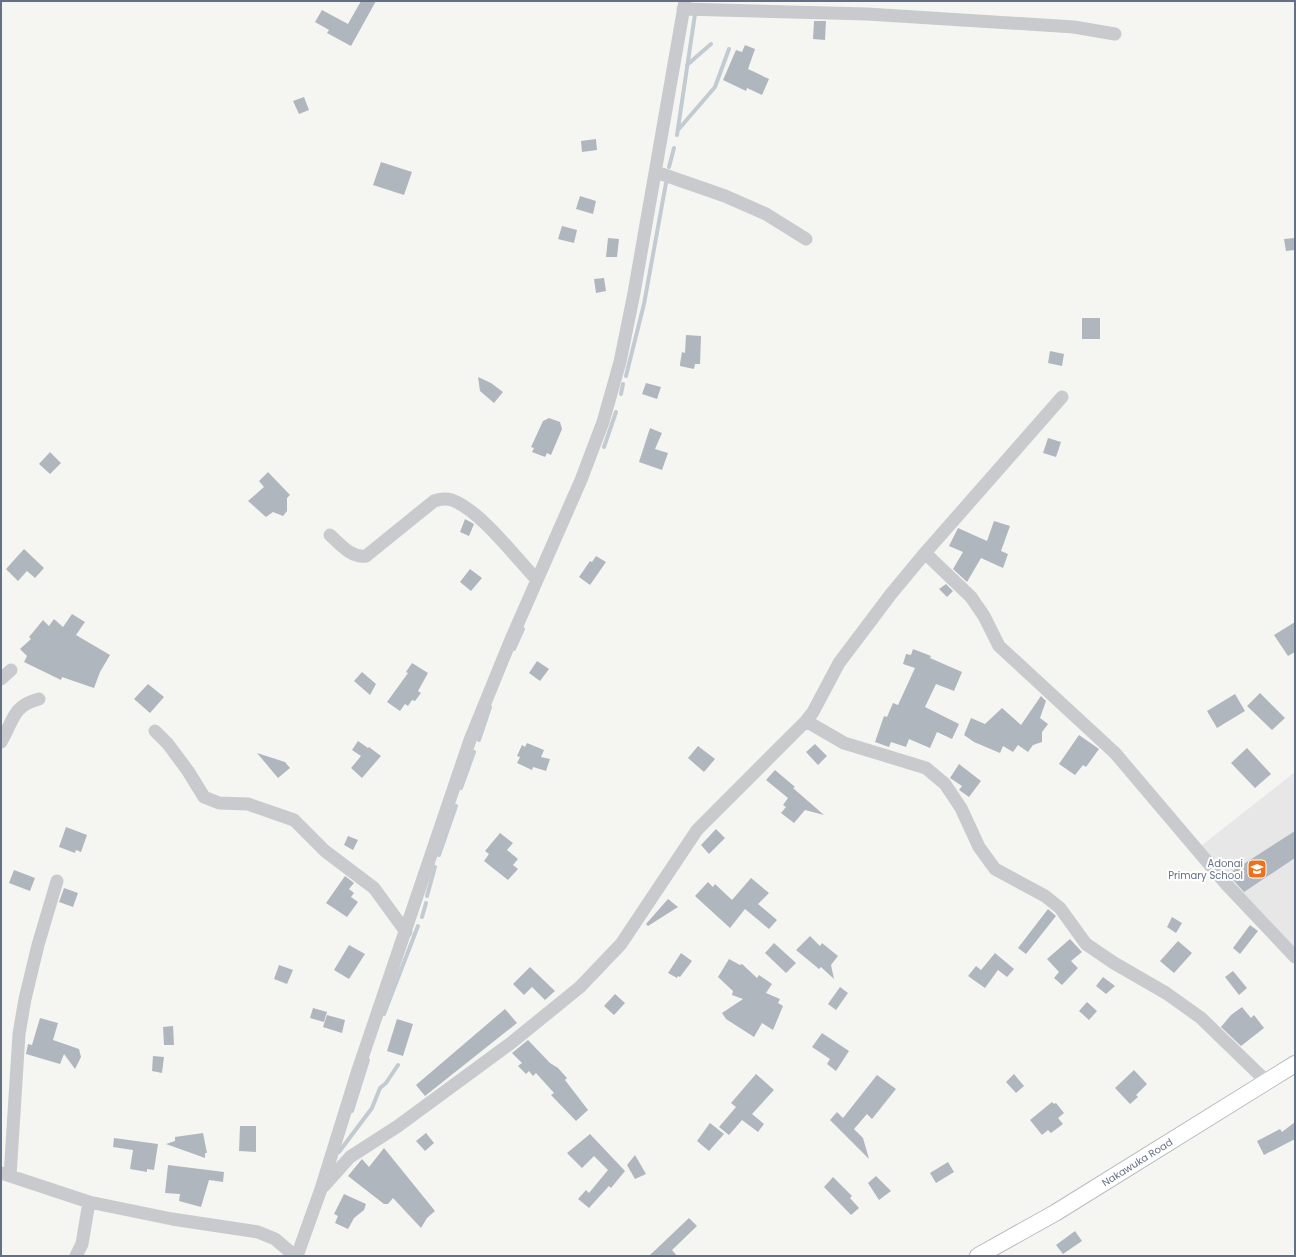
<svg xmlns="http://www.w3.org/2000/svg" width="1296" height="1257" font-family="Poppins,sans-serif">
  <rect width="100%" height="100%" fill="#f5f6f2"/>
  <path fill="#e6e7e6" d="M1295,772V949L1238,891L1201,846Z"/>
  <g fill="none" stroke-linecap="round" stroke-linejoin="round">
    <path stroke="#c3cbd2" stroke-width="4" d="M687,65L711,44
      M678,130L715,87L729,49
      M677,135L695,14
      M669,167L674,148
      M626,376L644,304L666,183
      M621,394L623,384
      M604,447L616,412
      M514,649L523,629
      M479,740L490,707
      M461,788L474,752
      M439,855L456,806
      M427,896L435,867
      M422,917L426,903
      M384,1014L418,926
      M352,1111L368,1060
      M339,1152L372,1108L380,1088L386,1083L398,1065"/>
  </g>
  <path fill="#b0b6bd" d="M361,1H376L351,46L327,33L329,30L315,22L322,10L348,24Z
    M814,21H826L825,40L813,39Z
    M745,45L755,49L748,69L769,79L762,95L747,88L746,91L723,80L736,50L742,52Z
    M304,97L309,110L299,114L293,101Z
    M596,139L597,150L582,152L581,141Z
    M381,162L412,172L404,195L373,185Z
    M580,196L596,201L593,214L576,209Z
    M562,226L577,230L574,243L558,239Z
    M608,238L619,239L617,257H606Z
    M1295,238V250L1286,251L1284,239Z
    M604,278L606,291L596,293L594,279Z
    M1082,318H1100V339H1082Z
    M686,335L701,336L700,364H695L694,369L680,366V364L682,352L685,353Z
    M1050,351L1064,354L1062,366L1048,363Z
    M478,377L491,383L503,392L494,403L480,391Z
    M646,383L661,387L657,399L642,394Z
    M549,418L560,422L562,429L551,455L547,453L545,457L532,452L534,448L531,447L543,421Z
    M650,428L662,433L655,449L668,453L662,470L639,462Z
    M1048,438L1061,442L1056,457L1043,453Z
    M50,452L61,463L50,474L39,464Z
    M268,472L290,495L287,498V511L283,516L273,512L266,517L248,501L264,487L259,481Z
    M465,519L474,524L469,536L460,532Z
    M994,521L1010,526L1001,551L1008,554L1003,568L981,558L967,582L953,569L963,552L949,546L958,528L987,541Z
    M24,549L44,568L35,578L27,571L18,581L6,569Z
    M596,556L606,562L590,585L579,577L590,561L592,562Z
    M470,569L482,578L471,591L460,582Z
    M946,584L953,591L947,597L939,589Z
    M72,614L85,622L76,635L110,655L100,672L94,688L62,677L61,680L24,662L27,656L20,649L31,639L29,637L43,620L49,626L54,619L63,627Z
    M1295,622V652L1288,656L1274,635Z
    M913,649L931,656L930,658L962,672L954,691L936,684L925,707L959,724L952,739L937,732L930,748L909,739L906,747L891,742L889,747L875,742L884,716L887,717L893,703L898,705L915,668L903,664L906,654L911,655Z
    M537,661L549,669L540,681L529,673Z
    M412,663L428,673L418,691L421,693L415,701L412,700L408,706L405,704L400,711L387,702L408,673L406,672Z
    M362,672L376,684L370,695L354,681Z
    M148,684L164,697L150,713L134,699Z
    M1260,693L1285,718L1272,730L1247,706Z
    M1235,694L1245,711L1217,728L1207,711Z
    M1041,696L1046,701L1040,718L1048,724L1042,732V742L1033,745L1028,752L1018,745L1013,752L1003,746L1000,753L974,742L964,735L971,718L985,724L1002,708L1021,725Z
    M1079,735L1099,749L1086,767L1083,765L1075,775L1059,764Z
    M358,741L368,748L369,747L381,756L362,778L351,768L361,756L352,750Z
    M527,743L544,750L541,757L550,759L546,771L533,767L532,770L517,763L520,757L517,756L522,745L525,747Z
    M815,744L827,756L818,765L806,752Z
    M698,746L715,759L704,772L688,758Z
    M1247,748L1271,774L1255,788L1231,763Z
    M257,753L285,762L290,768L278,778Z
    M959,764L981,781L969,797L959,790L962,786L950,778Z
    M775,770L795,787L793,788L824,815L805,810L794,823L781,813L786,807L783,805L788,798L766,780Z
    M66,827L87,835L81,852L76,850L75,853L59,847Z
    M716,829L725,838L709,854L701,845Z
    M1295,831V858L1244,892L1228,874Z
    M500,833L513,843L507,850L518,859L513,865L518,869L508,880L484,861L489,854L485,851Z
    M348,836L358,840L353,850L344,845Z
    M14,870L35,878L30,891L9,883Z
    M345,876L354,883L349,889L354,893L351,897L358,902L347,917L326,903Z
    M751,878L769,893L758,904L777,920L769,929L745,909L730,928L695,896L708,882L713,887L715,884L732,900Z
    M64,888L78,893L73,907L59,902Z
    M668,899L678,907L648,926L646,924Z
    M1048,909L1056,916L1026,954L1018,948Z
    M1172,917L1182,923L1176,933L1167,927Z
    M1250,925L1258,931L1240,954L1233,948Z
    M810,936L820,946L822,943L838,956L831,965L834,979L821,967L819,969L796,950Z
    M1070,939L1082,952L1071,961L1078,968L1062,985L1054,978L1059,972L1047,959Z
    M1178,941L1192,953L1174,973L1160,961Z
    M774,943L796,963L786,973L765,953Z
    M349,945L365,954L349,979L334,970Z
    M681,953L692,961L680,977L678,976L677,978L668,973Z
    M995,953L1014,969L1007,977L998,970L985,988L968,976L976,966L981,970Z
    M729,959L740,965L742,964L757,978L759,975L772,984L766,993L780,999L778,1003L783,1006L773,1030L762,1023L754,1037L726,1019L722,1013L743,999L732,995L733,991L718,977Z
    M279,965L293,970L287,984L274,979Z
    M530,967L555,991L545,1000L532,987L524,995L513,984Z
    M1233,971L1247,988L1239,995L1225,977Z
    M1103,977L1115,986L1106,994L1096,986Z
    M840,987L848,993L836,1010L828,1004Z
    M615,994L625,1003L614,1015L604,1006Z
    M1087,1002L1097,1011L1089,1020L1079,1011Z
    M1242,1007L1251,1018L1254,1015L1264,1028L1241,1046L1221,1027L1231,1015Z
    M313,1008L327,1012L324,1022L310,1018Z
    M505,1009L517,1023L425,1096L416,1085Z
    M327,1015L345,1020L342,1033L323,1027Z
    M40,1018L58,1023L53,1040L79,1049L81,1057L75,1069L64,1054L60,1064L26,1054L28,1044L32,1045Z
    M397,1019L413,1024L403,1056L387,1051Z
    M173,1026L174,1045H164L163,1027Z
    M822,1033L849,1051L836,1071L827,1064L830,1059L812,1047Z
    M528,1040L550,1063L558,1068L567,1078L565,1080L588,1110L576,1121L551,1095L554,1093L536,1073L533,1076L529,1071L526,1074L518,1066L522,1063L512,1053Z
    M153,1056L164,1057L162,1073L152,1071Z
    M1134,1070L1147,1084L1136,1095L1138,1097L1130,1104L1115,1088Z
    M756,1074L774,1090L752,1114L764,1124L758,1132L742,1120L729,1135L719,1127L736,1107L731,1103Z
    M1014,1074L1024,1086L1016,1093L1006,1082Z
    M877,1075L896,1089L872,1119L867,1114L854,1129L863,1138L869,1159L830,1120L837,1112L843,1118Z
    M1052,1102L1054,1104L1056,1103L1064,1113L1058,1118L1063,1124L1051,1133L1048,1130L1042,1135L1030,1120Z
    M1295,1122V1139L1264,1155L1257,1141L1280,1129L1282,1132Z
    M710,1123L724,1134L709,1151L697,1141Z
    M240,1126H256V1152L239,1151Z
    M203,1133L207,1153H205V1158L166,1144L175,1141V1137Z
    M426,1133L434,1143L425,1151L416,1141Z
    M590,1134L625,1171L611,1188L609,1186L589,1208L578,1199L586,1190L589,1193L608,1170L594,1156L582,1168L567,1153Z
    M114,1138L158,1144L154,1170L147,1169V1172L130,1169L133,1150L113,1147Z
    M384,1148L435,1211L427,1218L421,1228L393,1198L388,1204H384L348,1176L362,1159L369,1167Z
    M635,1155L646,1174L635,1179L627,1165Z
    M948,1162L954,1172L936,1183L930,1173Z
    M168,1165L224,1172L223,1182L209,1180L201,1207L179,1201L180,1194L165,1193Z
    M876,1176L891,1191L879,1200L868,1183Z
    M833,1177L852,1196L850,1198L859,1208L851,1215L824,1187Z
    M344,1194L366,1204L364,1210L354,1218L348,1229L335,1223L338,1216L334,1214Z
    M689,1218L697,1226L672,1250L677,1256H649Z
    M1075,1231L1082,1241L1063,1254L1056,1245Z"/>
  <g fill="none" stroke-linecap="round" stroke-linejoin="round">
    <defs>
      <path id="major" d="M978,1256L1055,1213L1295,1064"/>
    </defs>
    <use href="#major" stroke="#b8bbc0" stroke-width="18"/>
    <path stroke="#c8cace" stroke-width="13" d="M683,9L867,14L1074,27L1115,34
      M656,172L725,196L766,214L806,239
      M330,535C340,544 351,558 366,556L434,501C440,499 445,498 452,500C480,510 516,558 537,580
      M925,553L971,597L984,616L999,646L1115,753L1227,885L1295,957
      M1,679L11,670
      M806,721L844,743L926,768L945,784L961,808L979,847L995,869L1045,896L1060,908L1086,944L1114,963L1166,993L1201,1018L1266,1081
      M155,731L168,744L188,771L204,797L219,803L248,804L294,820L325,851L374,888L406,932
      M1,742C14,720 12,706 39,699
      M1,1173L89,1202L172,1219L258,1232L275,1239L295,1256
      M10,1176L19,1034L25,999L38,945L57,881
      M324,1186L350,1157L398,1126L511,1043L580,987L621,944L697,830L806,721L813,712L839,663L891,594L925,553L1062,397
      M76,1256L82,1244L89,1202
      M297,1256L321,1189L358,1070L470,740L512,637L581,480L603,422L620,362L634,293L685,1"/>
    <use href="#major" stroke="#fff" stroke-width="16"/>
  </g>
  <defs>
    <symbol id="school-square" viewBox="-11 -11 22 22"><rect x="-9" y="-9" width="18" height="18" rx="4" fill="#ed711b" stroke="#fff"/><path d="M0-5L7-2L0 1L-7-2ZM-4 1L0 2.5L4 1V4Q0 6-4 4Z" fill="#fff"/></symbol>
  </defs>
  <g fill-rule="evenodd">
    <use href="#school-square" x="1246" y="858" width="22" height="22"/>
  </g>
  <g text-anchor="middle" stroke-width="4" stroke-linejoin="round" paint-order="stroke">
    <g font-size="10" fill="#637085" stroke="#fff" text-anchor="end">
      <text x="1243" y="867">Adonai<tspan x="1243" dy="12">Primary School</tspan></text>
    </g>
    <g font-size="10" fill="#637085" stroke="#fff">
      <text transform="translate(1137 1162) rotate(-32)" y="4">Nakawuka Road</text>
    </g>
  </g>
  <rect width="1296" height="1257" fill="none" stroke="#637085" stroke-width="4"/>
</svg>
